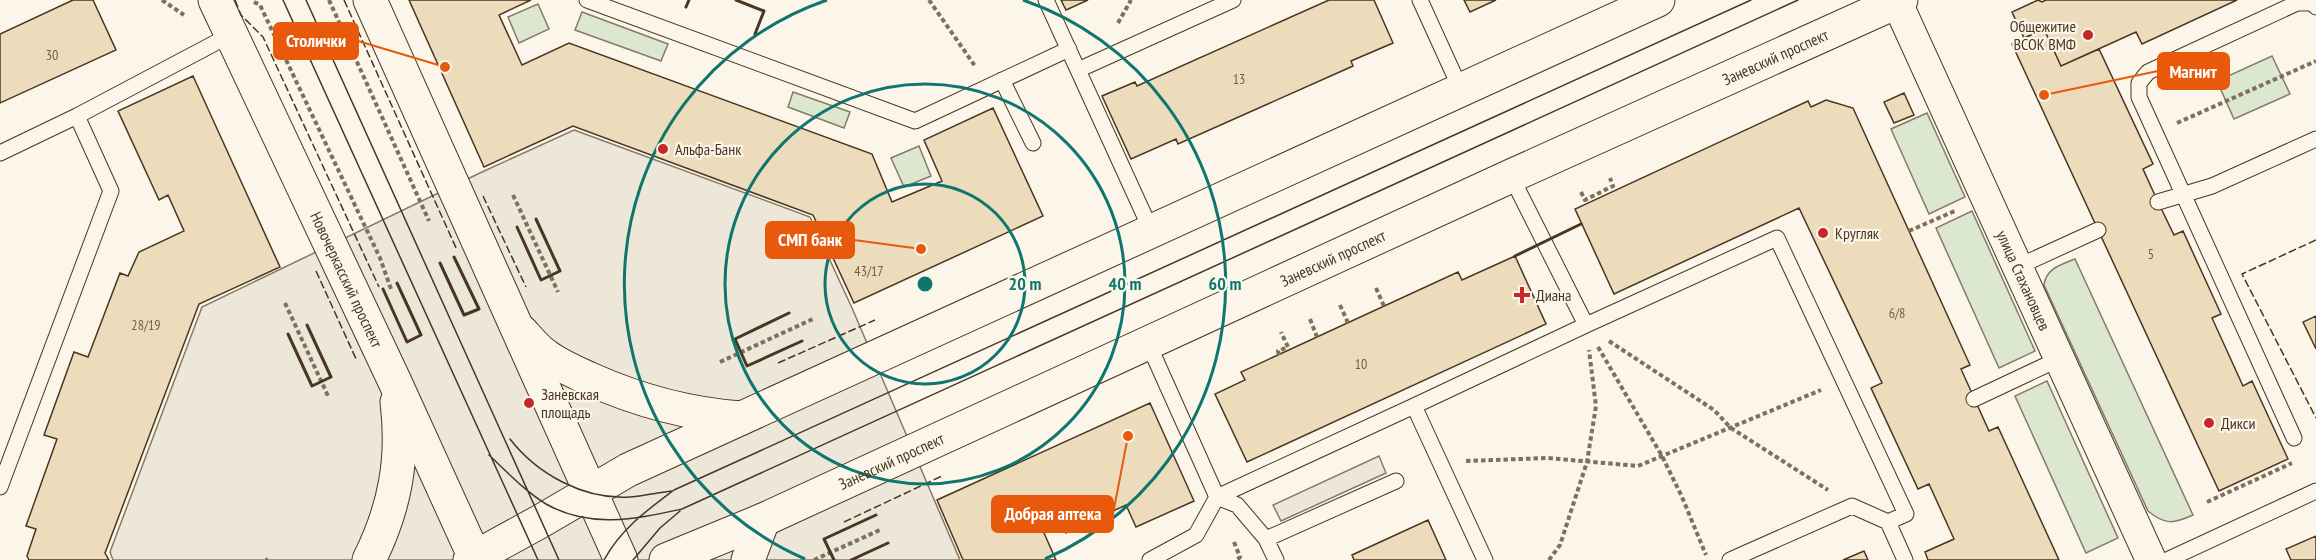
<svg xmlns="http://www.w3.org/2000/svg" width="2316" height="560" font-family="'PT Sans Narrow',sans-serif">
  <rect width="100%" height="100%" fill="#fbf6e9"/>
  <path fill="#dce7d0" stroke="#887966" stroke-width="1.5" d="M538,4L549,29L519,43L508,17Z
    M582,12L668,44L661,61L575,30Z
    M2272,56L2290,94L2234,119L2217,81Z
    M793,92L850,112L844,128L788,107Z
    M1927,113L1965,197L1929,214L1891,129Z
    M919,146L931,176L904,187L891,158Z
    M1972,211L2035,351L1999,368L1936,228Z
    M2075,259L2193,515C2173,524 2165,525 2148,511L2044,285C2046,268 2061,265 2075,259Z
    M2047,381L2118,538L2086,553L2015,396Z"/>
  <path fill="#ede7d9" stroke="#887966" stroke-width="1.5" d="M574,130L810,217L852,308L960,560H113L110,552L202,307L482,172Z
    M1379,456L1386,473L1281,521L1273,505Z"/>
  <path fill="#ecdcbc" stroke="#4a3520" stroke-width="1.5" d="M73,0H93L116,50L0,103V34Z
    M409,0H531L499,15L522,65L569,43L872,154L892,202L942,181L924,140L993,108L1043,216L854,303L813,215L573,126L484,167Z
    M1061,0H1088L1066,10Z
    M1329,0H1374L1393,43L1351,61L1353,66L1178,144L1176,139L1131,159L1102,96L1135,82L1137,86Z
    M1464,0H1496L1470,12Z
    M2038,0L2042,2L2046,0H2237L2142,44L2136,32L2061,66L2044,29L2024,38L2012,12Z
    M2044,29L2061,66L2099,49L2153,164L2143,169L2158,202L2174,235L2183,231L2221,314L2212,318L2243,386L2252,381L2288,459L2219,491L2012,44Z
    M193,76L280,267L199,304L105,553L109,560H29L27,556L36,529L26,526L57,439L44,435L74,352L88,357L120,273L128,276L139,252L184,231L168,195L159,200L118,111Z
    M1904,93L1914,115L1894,123L1884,102Z
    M1826,100L1853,108L1970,365L1961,369L1989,431L1998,427L2059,560H1928L1925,552L1954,539L1929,484L1918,489L1871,388L1882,383L1799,208L1614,294L1575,209L1808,101L1811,107Z
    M1515,256L1546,324L1247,462L1215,394L1245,380L1241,372L1458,272L1462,280Z
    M2316,316V349L2303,322Z
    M1150,403L1194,501L1136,527L1126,505L1066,533L1063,525L1044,533L1056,560H963L937,500Z
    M1428,520L1446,560H1354L1352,555Z
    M2316,536V560H2291L2286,549Z
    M1864,551L1868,560H1843Z"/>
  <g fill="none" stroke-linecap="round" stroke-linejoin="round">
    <defs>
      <path id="lane" d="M587,0L915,121L1069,49
        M1046,0L1151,230
        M1420,0L1461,90
        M1078,70L1233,0
        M1002,80L1033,143
        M0,153L77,116
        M1511,176L1586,325L1777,238L1906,514L1888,522L1905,560
        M2158,202L2212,186L2316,139
        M2017,267L2098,230
        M1148,343L1217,497L1414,406L1485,560
        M1974,399L2059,359
        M1414,406L1586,325
        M2294,438L2139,97V83L2148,72L2297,3H2312L2316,7
        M0,487L111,191L77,116L232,34
        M1266,539L1396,481
        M1150,560L1196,535L1217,497L1237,505L1266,539L1276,560
        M1730,560L1852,506L1888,522
        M2167,560L2316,491"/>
      <g id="street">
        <path id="s1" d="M1896,0L2151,560"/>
      </g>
      <g id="secondary">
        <path id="s2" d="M215,0L395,382L476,560"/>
        <path d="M370,0L621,560"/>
        <path d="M522,332C529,340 536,349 545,355C558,365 575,372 590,379C639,401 688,414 741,418"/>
        <path d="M369,560C395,508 404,459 397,402"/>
        <path d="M748,560L763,520"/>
      </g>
      <g id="primary">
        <path d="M470,560L541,521L628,470L1658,0"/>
        <path id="s3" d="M666,560L763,520L1511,176L1901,0"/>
      </g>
    </defs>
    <use href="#lane" stroke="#4a3520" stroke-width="17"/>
    <use href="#street" stroke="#4a3520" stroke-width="32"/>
    <use href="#secondary" stroke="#4a3520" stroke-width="35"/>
    <use href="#primary" stroke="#4a3520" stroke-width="35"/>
    <path stroke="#7f6f5c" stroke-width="4" stroke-dasharray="4.5 3" stroke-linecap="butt" d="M162,0L184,15
      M329,0L429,221
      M929,0L975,66
      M254,2L260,5L380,258L391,289
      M1118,23L1131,0
      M2177,123L2316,61
      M1581,192L1585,200L1613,186L1610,178
      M513,195L558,292
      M1909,231L1957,210
      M1376,288L1384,306
      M285,303L329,398
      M1340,305L1348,323
      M1310,319L1317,337
      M1609,341L1714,410L1731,428L1828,490
      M1598,347L1662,456L1682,497L1706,555
      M1279,355L1278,351L1288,347L1281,332
      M720,362L815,318
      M1466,461L1548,458L1638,466L1821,390
      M2207,502L2292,463
      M1234,542L1240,557L1237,560
      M266,560L268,559
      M814,560L882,529
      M1549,560L1560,545L1587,462L1596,406L1589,350"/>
    <use href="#lane" stroke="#fbf6e9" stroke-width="15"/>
    <use href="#street" stroke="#fbf6e9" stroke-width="30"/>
    <use href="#secondary" stroke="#fbf6e9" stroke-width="33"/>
    <use href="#primary" stroke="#fbf6e9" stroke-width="33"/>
    <path stroke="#4a3520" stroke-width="1.5" d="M283,0L538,560
      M306,0L559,560
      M510,439C537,474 584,500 630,497C644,496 657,493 671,491
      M489,455C507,472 525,491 546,504C590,529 635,519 682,509L1798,0
      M604,560C621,529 646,511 674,490L1751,0
      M633,560L660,528L680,511"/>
    <path stroke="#4a3520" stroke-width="1.5" stroke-dasharray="8 3" stroke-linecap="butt" d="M235,0L241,15L263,37L379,287
      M344,0L457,250
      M483,196L526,287
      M2316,240L2242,274L2316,418
      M316,271L357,361
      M778,363L875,320
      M844,522L942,476"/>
    <path stroke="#4a3520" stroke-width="3" d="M736,0L764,11L755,34
      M686,7L689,0
      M517,227L541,280L560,271L536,219
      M1515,256L1581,224
      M440,263L464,315L479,309L454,257
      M383,289L407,342L421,335L397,283
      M789,313L735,339L747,366L802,341
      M288,334L312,386L331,377L307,325
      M834,560L824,539L876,515
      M851,560L888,543"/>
  </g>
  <g fill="none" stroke="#0f766e" stroke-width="3">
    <circle cx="925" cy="284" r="100"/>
    <circle cx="925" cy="284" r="200"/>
    <path d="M805 559A300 300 0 0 1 827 0M1023 0A300 300 0 0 1 1045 559"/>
  </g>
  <g fill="#c62828" stroke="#fbf6e9" stroke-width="2">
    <circle cx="2088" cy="35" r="6"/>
    <circle cx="663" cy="149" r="6"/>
    <circle cx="1823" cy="233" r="6"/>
    <path d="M1519 286h6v6h6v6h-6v6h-6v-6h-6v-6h6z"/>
    <circle cx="529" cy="403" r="6"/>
    <circle cx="2209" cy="423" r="6"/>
  </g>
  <g text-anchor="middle" stroke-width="4.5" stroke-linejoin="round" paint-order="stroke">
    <g font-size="14" fill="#725f47">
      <text x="52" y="60">30</text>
      <text x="1239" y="84">13</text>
      <text x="2151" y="259">5</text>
      <text x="869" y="276">43/17</text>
      <text x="1897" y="318">6/8</text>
      <text x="146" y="330">28/19</text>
      <text x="1361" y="369">10</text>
    </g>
    <g font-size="16" fill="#4a3520" stroke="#fbf6e9" text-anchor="start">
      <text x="2076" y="32" text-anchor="end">Общежитие<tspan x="2076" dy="18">ВСОК ВМФ</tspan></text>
      <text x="675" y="155">Альфа-Банк</text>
      <text x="1835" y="239">Кругляк</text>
      <text x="1536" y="301">Диана</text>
      <text x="541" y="400">Заневская<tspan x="541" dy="18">площадь</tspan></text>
      <text x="2221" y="429">Дикси</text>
    </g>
    <g font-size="16" fill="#4a3520" stroke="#fbf6e9">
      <text dy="6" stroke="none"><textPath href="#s3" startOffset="1218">Заневский проспект</textPath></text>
      <text dy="6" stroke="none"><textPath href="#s3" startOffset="732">Заневский проспект</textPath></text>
      <text dy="6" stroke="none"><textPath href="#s2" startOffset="309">Новочеркасский проспект</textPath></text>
      <text dy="6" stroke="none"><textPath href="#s1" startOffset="308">улица Стахановцев</textPath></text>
      <text dy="6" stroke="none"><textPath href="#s3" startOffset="246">Заневский проспект</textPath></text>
    </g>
  </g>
  <circle cx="925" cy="284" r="9" fill="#0f766e" stroke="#fbf6e9" stroke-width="3"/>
  <g font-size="18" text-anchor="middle" font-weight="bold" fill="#0f766e" stroke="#fbf6e9" stroke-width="4.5" stroke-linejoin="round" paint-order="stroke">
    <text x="1025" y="290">20 m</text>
    <text x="1125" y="290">40 m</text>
    <text x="1225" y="290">60 m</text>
  </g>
  <path fill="none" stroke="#e8590c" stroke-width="2" d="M445 67L358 41M2044 95L2158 71M921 249L854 240M1128 436L1113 514"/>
  <g fill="#e8590c" stroke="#fbf6e9" stroke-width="2">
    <circle cx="445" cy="67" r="6"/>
    <circle cx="2044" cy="95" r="6"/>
    <circle cx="921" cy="249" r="6"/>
    <circle cx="1128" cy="436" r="6"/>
  </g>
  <g fill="#e8590c" stroke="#e8590c" stroke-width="2">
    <rect x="274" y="23" width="84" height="36" rx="6"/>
    <rect x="2158" y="53" width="71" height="36" rx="6"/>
    <rect x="766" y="222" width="88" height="36" rx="6"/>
    <rect x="992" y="496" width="121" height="36" rx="6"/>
  </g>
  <g font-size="18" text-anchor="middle" font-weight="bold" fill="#fff">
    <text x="316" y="47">Столички</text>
    <text x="2193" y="78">Магнит</text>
    <text x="810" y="246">СМП банк</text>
    <text x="1053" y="520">Добрая аптека</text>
  </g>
</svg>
